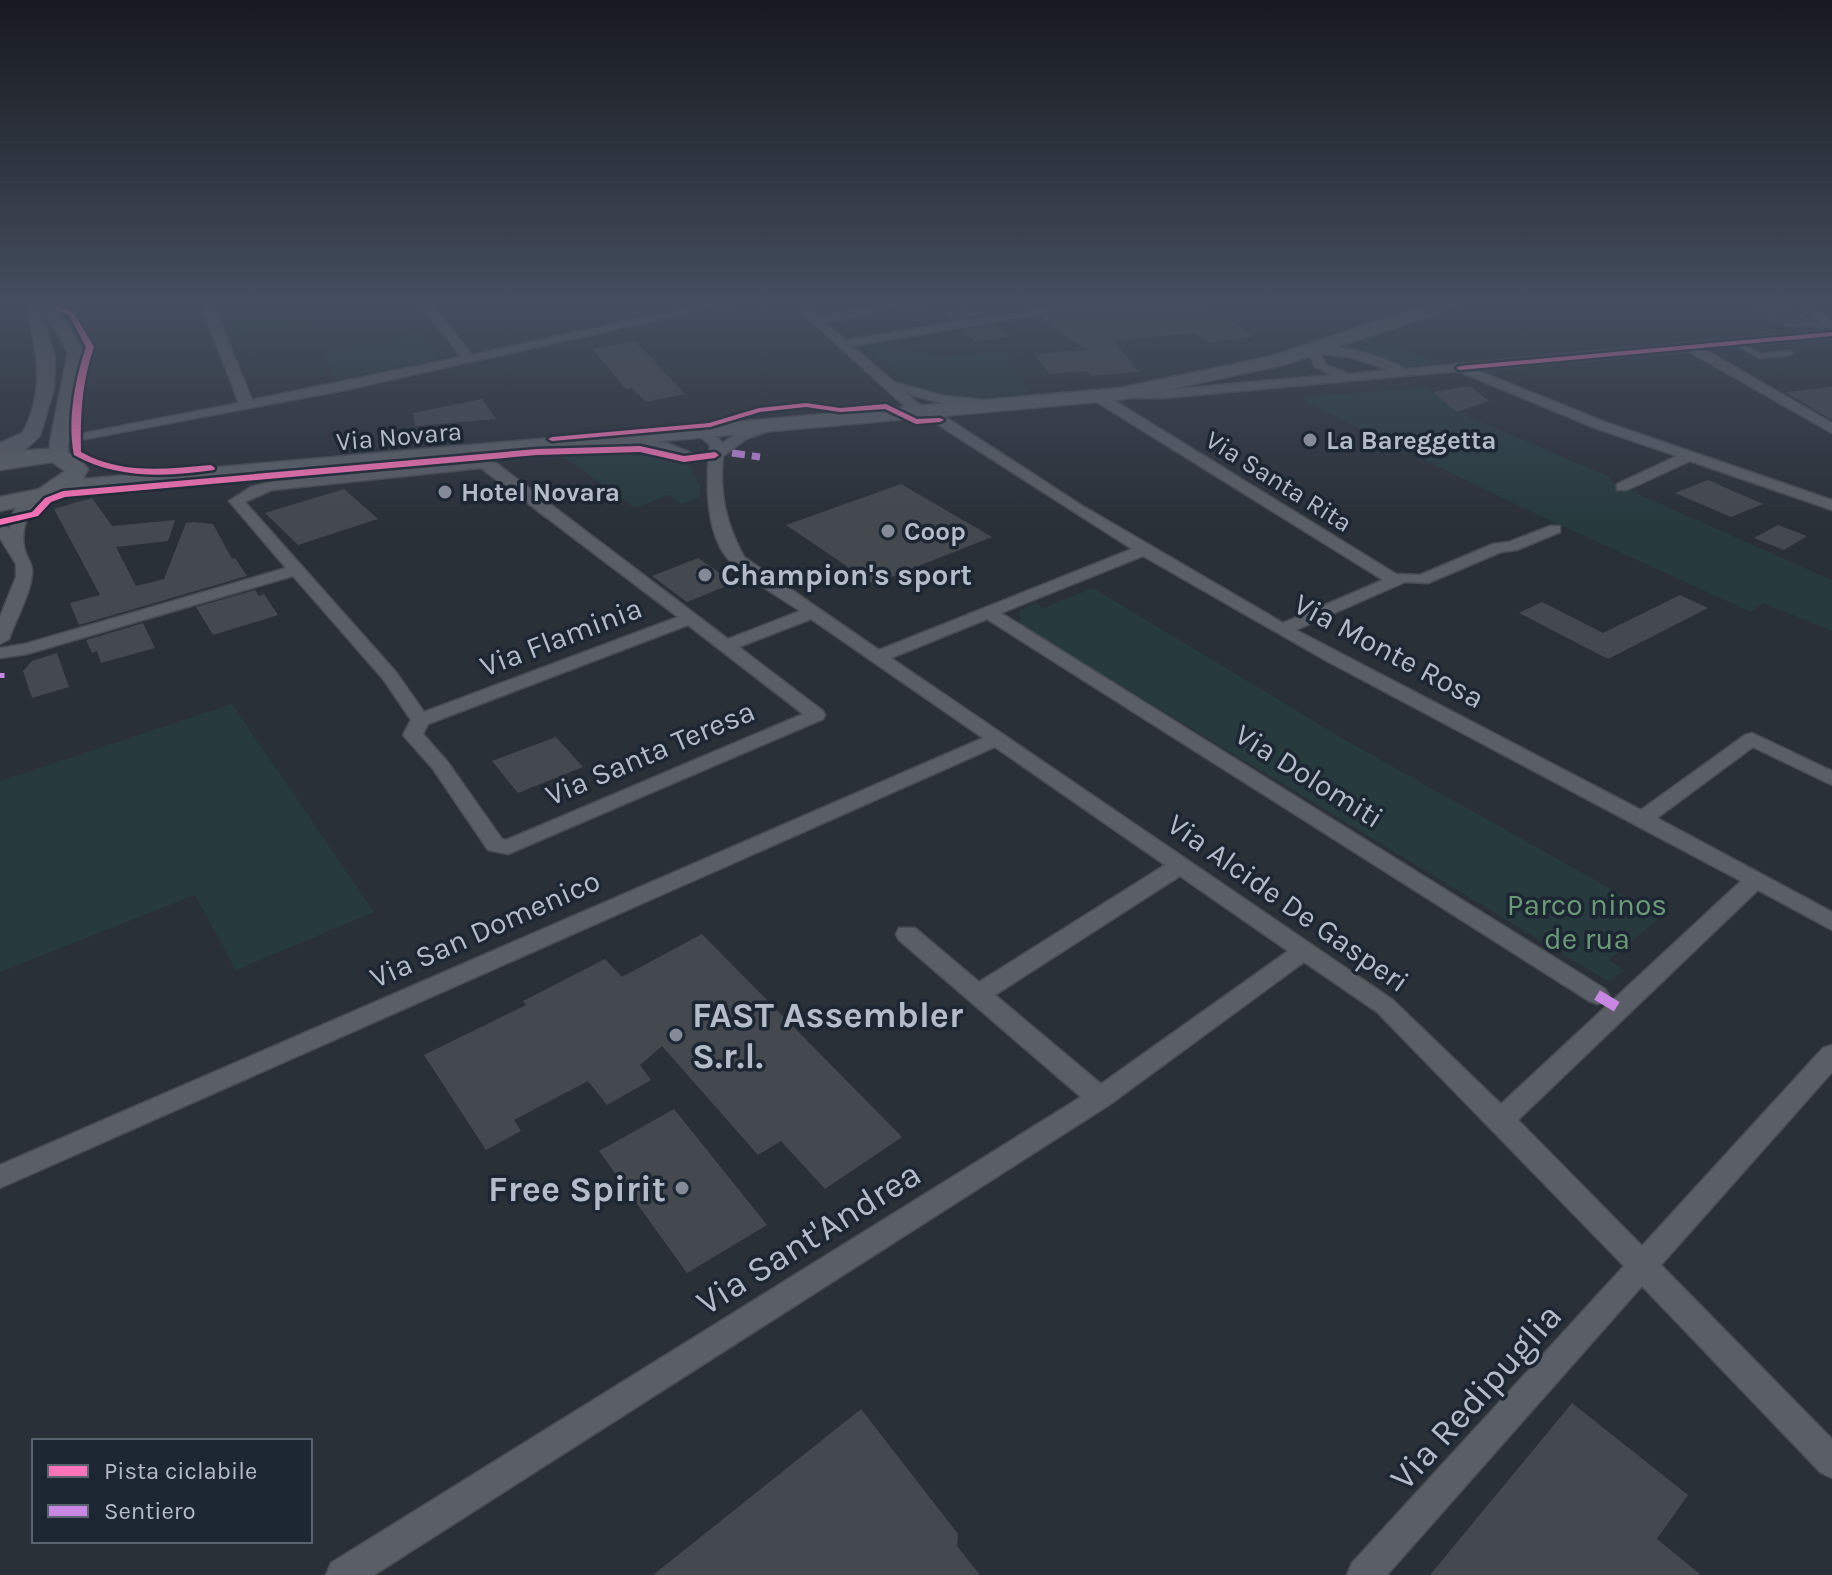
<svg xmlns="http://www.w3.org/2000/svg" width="1832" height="1575" font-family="Karla,sans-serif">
  <rect width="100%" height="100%" fill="#2a3038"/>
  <path fill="#273a3e" d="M247,302H400L402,305L235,336L224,306Z
    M422,334L439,359L336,380L323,354Z
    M1373,337L1441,364C1414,366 1382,369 1362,349L1363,341Z
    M868,344L941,357L1006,353L1028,393C987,395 940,404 903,382L908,380L860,345Z
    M1426,387L1457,412L1610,477L1611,482L1832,580V631L1763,603L1751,612L1536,514L1312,405L1304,397Z
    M638,452L687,462L700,485V498L681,504L668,495L635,508L558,453Z
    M1093,588L1347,741L1661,917L1609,960L1624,970L1609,982L1021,625L1020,611L1034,602L1043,608Z
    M232,704L374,912L236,970L195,895L0,972V781Z"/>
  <path fill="#444950" d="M1113,302H1204L1253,337L1208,343L1195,333L1113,340L1139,372L1091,376L1087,371L1049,374L1035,354L1086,350L1041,317Z
    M1751,302H1786L1810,320L1775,322Z
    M971,306L982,315L950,320L939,311Z
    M994,325L1009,336L976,342L962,330Z
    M635,341L672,380L685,394L646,402L632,388L626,389L592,349Z
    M1470,386L1489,401L1457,412L1433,392Z
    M1832,387V420L1785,392Z
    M482,399L496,419L415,426L413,413Z
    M1708,480L1763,504L1731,517L1675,493Z
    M901,484L992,537L873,584L786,525Z
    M344,489L378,519L298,545L265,513Z
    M92,498L112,526L175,520L168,541L116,547L136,586L164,579L186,523L194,522L213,524L232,559L235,558L247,576L79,625L70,603L100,595L54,509Z
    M1778,525L1807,536L1784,550L1754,538Z
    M698,558L734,583L687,602L652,576Z
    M255,590L259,596L264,594L278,615L213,635L196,607Z
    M1680,595L1708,608L1608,659L1519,613L1542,602L1603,633Z
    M143,623L155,648L101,663L97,651L92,653L86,640Z
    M57,653L69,687L32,698L23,671L32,661Z
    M556,737L583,767L518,793L492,761Z
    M702,934L902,1137L825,1189L781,1141L758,1155L662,1046L640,1065L651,1080L607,1105L588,1081L514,1120L521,1131L486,1150L424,1055L526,1005L523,1001L605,959L622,977Z
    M674,1109L767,1225L687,1273L599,1151Z
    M1572,1403L1688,1495L1657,1539L1701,1575H1430Z
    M861,1409L958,1534L957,1546L980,1575H653Z"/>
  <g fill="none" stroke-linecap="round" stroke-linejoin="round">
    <defs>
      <path id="service" d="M1787,323H1829L1832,325L1829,327L1785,326V324Z
        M1733,341H1737L1760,354L1790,351L1793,353L1790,355L1759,358L1733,343Z"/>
      <path id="minor" d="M200,302H212L252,400L461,357L425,309L416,302L433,305L472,355L714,302H737L345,390L54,445V439L59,438L239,403Z
        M790,302H802L818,316L901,302H929L825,322L845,340L1081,302H1110L852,346L894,382L944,396L986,400L988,403C972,415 925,399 906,393L920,405L933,409L1081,505L1283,623L1383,580L1092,399V393H1102L1396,574L1420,575L1493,544L1509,542L1550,526H1560V532L1517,550L1501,552L1428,583L1405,582L1296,630L1641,810L1745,735L1752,733L1832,771V785L1753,747L1657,818L1832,912V930L1758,890L1518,1120L1642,1246L1823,1048L1832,1045V1072L1661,1265L1832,1439V1478L1821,1473L1642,1286L1387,1575H1347L1352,1563L1624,1266L1377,1012L1304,962L1109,1105L374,1575H326L331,1563L1081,1097L899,940L896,934L899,928H915L979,982L1165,865L995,747L0,1188V1165L983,738L811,619L739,647L823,711L825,715L823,719L508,854L488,850L433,769L403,735L411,720L383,679L293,576L27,654L0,658V648L25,644L286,568L229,501L251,487L271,482L481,460L496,463L728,639L800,611C778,596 752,582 733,564C704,538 706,479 710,445L702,438L683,435V429C699,427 712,432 723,443C737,432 760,420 778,422V428L746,439L723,456C719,493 726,524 744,557L879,650L1132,549L923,415L910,411ZM481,468L678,617L424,712L396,672L245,502L272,490ZM1143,556L1325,660L1741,881L1501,1104L1393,1000L891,658L987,619L1589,1001L1597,1004L1605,1001L1609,995L1605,989L1001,613ZM688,625L803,714L506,840L502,839L447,761L423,734L428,724ZM1180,876L1288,951L1101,1084L995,995Z
        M1792,302H1805L1832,321V330Z
        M1832,330V338L1704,349L1832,423V433L1688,351L1476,370L1605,422L1832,500V510L1690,461L1627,490H1617V484L1677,456L1595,428L1458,371L1164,398H1124L1117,394L1124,390H1164L1332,375L1315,367L1307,350C1324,338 1388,357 1405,369ZM1321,354L1350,357L1389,370L1349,374L1326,365Z
        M31,429L36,430V436L0,453V443Z
        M617,436L667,443L703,458L696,462L660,450L612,443V437Z
        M32,495L39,499C26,514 18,536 27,556C30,563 33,566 32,574C30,595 16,619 9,639L0,644V617L16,577V564L0,538V521L9,529C11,514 17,499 32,495Z"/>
      <path id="tertiary" d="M25,302H54L84,352L68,442V458L59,464L50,458V442L68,352L40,305L55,358L54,388L40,436L7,466L0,468V453C7,447 19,440 23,432C47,387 36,348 25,302Z"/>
      <path id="primary" d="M1434,302H1462L1459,306L1284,365L1120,400L61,495L55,499L0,511V497L39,489L65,471L52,462L0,470V456C30,449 67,440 88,469L83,479L1120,388L1272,356Z"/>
    </defs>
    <use href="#service" stroke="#484c53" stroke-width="3"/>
    <use href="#minor" stroke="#484c53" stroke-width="3"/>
    <use href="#tertiary" stroke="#484c53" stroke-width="3"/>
    <use href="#primary" stroke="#484c55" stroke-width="3"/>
    <use href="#service" fill="#5a5e66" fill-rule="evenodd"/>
    <use href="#minor" fill="#5a5e66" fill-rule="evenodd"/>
    <use href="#tertiary" fill="#5a5e66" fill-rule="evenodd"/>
    <use href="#primary" fill="#5c6168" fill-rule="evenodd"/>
    <path stroke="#c787e3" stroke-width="7" stroke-dasharray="13 7" stroke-linecap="butt" d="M732,453L760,457"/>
    <path stroke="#c787e3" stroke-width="9" stroke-dasharray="17 9" stroke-linecap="butt" d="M0,673V678"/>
    <path stroke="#c787e3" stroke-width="11" stroke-dasharray="23 11" stroke-linecap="butt" d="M1597,995L1619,1008"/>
    <defs>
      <path id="cycleway" d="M52,302H59L62,308L74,313L94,347C82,381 80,416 81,452C122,475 166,469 211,465L215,468L214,470C167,477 116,479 74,455C67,421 75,379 86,347L69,315L57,310Z
        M1832,332V336L1460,370L1456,368L1460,366Z
        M806,403L840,408L886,404L917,419L940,418L944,420L940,422L916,424L885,409L840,412L806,407L760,412L710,427L552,441L548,439L552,437L709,423L759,408Z
        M640,446L684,456L715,452L719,455L715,458L684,462L640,452L537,455L65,497L51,502L38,516L0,525V519L32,512L45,498L63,491L537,449Z"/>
    </defs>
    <use href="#cycleway" stroke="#1d2633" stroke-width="5"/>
    <use href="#cycleway" fill="#fb73b8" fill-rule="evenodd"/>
  </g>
  <linearGradient id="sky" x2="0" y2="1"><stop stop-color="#171a1f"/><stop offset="0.58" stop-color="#444e5e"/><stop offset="1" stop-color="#444e5e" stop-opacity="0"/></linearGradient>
  <rect width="1832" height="523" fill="url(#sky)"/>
  <g fill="#848b96" stroke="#1d2633" stroke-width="3">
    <circle cx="1310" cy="440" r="8"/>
    <circle cx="445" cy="492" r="8"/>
    <circle cx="888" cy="531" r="8"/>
    <circle cx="705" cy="575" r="8"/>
    <circle cx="676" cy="1035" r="8"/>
    <circle cx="682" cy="1188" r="8"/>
  </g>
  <g text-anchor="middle" stroke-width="7" stroke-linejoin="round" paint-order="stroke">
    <g font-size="26" fill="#b4bcc9" stroke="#1d2633">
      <text transform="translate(399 436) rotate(-5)" y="9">Via Novara</text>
      <text transform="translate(1279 481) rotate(32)" y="9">Via Santa Rita</text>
    </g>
    <g font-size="26" font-weight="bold" fill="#b4bcc9" stroke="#1d2633" text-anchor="start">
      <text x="1326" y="449">La Bareggetta</text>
      <text x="461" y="501">Hotel Novara</text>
      <text x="904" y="540">Coop</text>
    </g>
    <g font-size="30" font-weight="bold" fill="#b4bcc9" stroke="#1d2633" text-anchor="start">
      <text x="721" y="585">Champion's sport</text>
    </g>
    <g font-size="30" fill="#b4bcc9" stroke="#1d2633">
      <text transform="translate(561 637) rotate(-21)" y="10">Via Flaminia</text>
      <text transform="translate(1389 651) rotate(28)" y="10">Via Monte Rosa</text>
      <text transform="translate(650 753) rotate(-23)" y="10">Via Santa Teresa</text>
      <text transform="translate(1309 776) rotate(32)" y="10">Via Dolomiti</text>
      <text transform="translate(1288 903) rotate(35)" y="10">Via Alcide De Gasperi</text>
      <text transform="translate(485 929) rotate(-24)" y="10">Via San Domenico</text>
    </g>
    <g font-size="30" fill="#6b9a76" stroke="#1d2633">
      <text x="1587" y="915">Parco ninos<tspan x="1587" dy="34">de rua</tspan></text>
    </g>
    <g font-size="36" font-weight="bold" fill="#b4bcc9" stroke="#1d2633" text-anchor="start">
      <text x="692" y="1027">FAST Assembler<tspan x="692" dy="41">S.r.l.</tspan></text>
      <text x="666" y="1201" text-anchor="end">Free Spirit</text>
    </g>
    <g font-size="36" fill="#b4bcc9" stroke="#1d2633">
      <text transform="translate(808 1237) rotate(-32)" y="13">Via Sant'Andrea</text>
      <text transform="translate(1475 1396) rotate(-48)" y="13">Via Redipuglia</text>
    </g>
  </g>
  <rect x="32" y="1439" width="280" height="104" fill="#1d2633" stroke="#59626f" stroke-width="2"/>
  <rect x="48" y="1465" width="40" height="12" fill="#fb73b8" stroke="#59626f" stroke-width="2"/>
  <text x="104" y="1479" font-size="24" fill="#b4bcc9">Pista ciclabile</text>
  <rect x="48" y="1505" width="40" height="12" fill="#c787e3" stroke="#59626f" stroke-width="2"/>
  <text x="104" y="1519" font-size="24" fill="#b4bcc9">Sentiero</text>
</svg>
